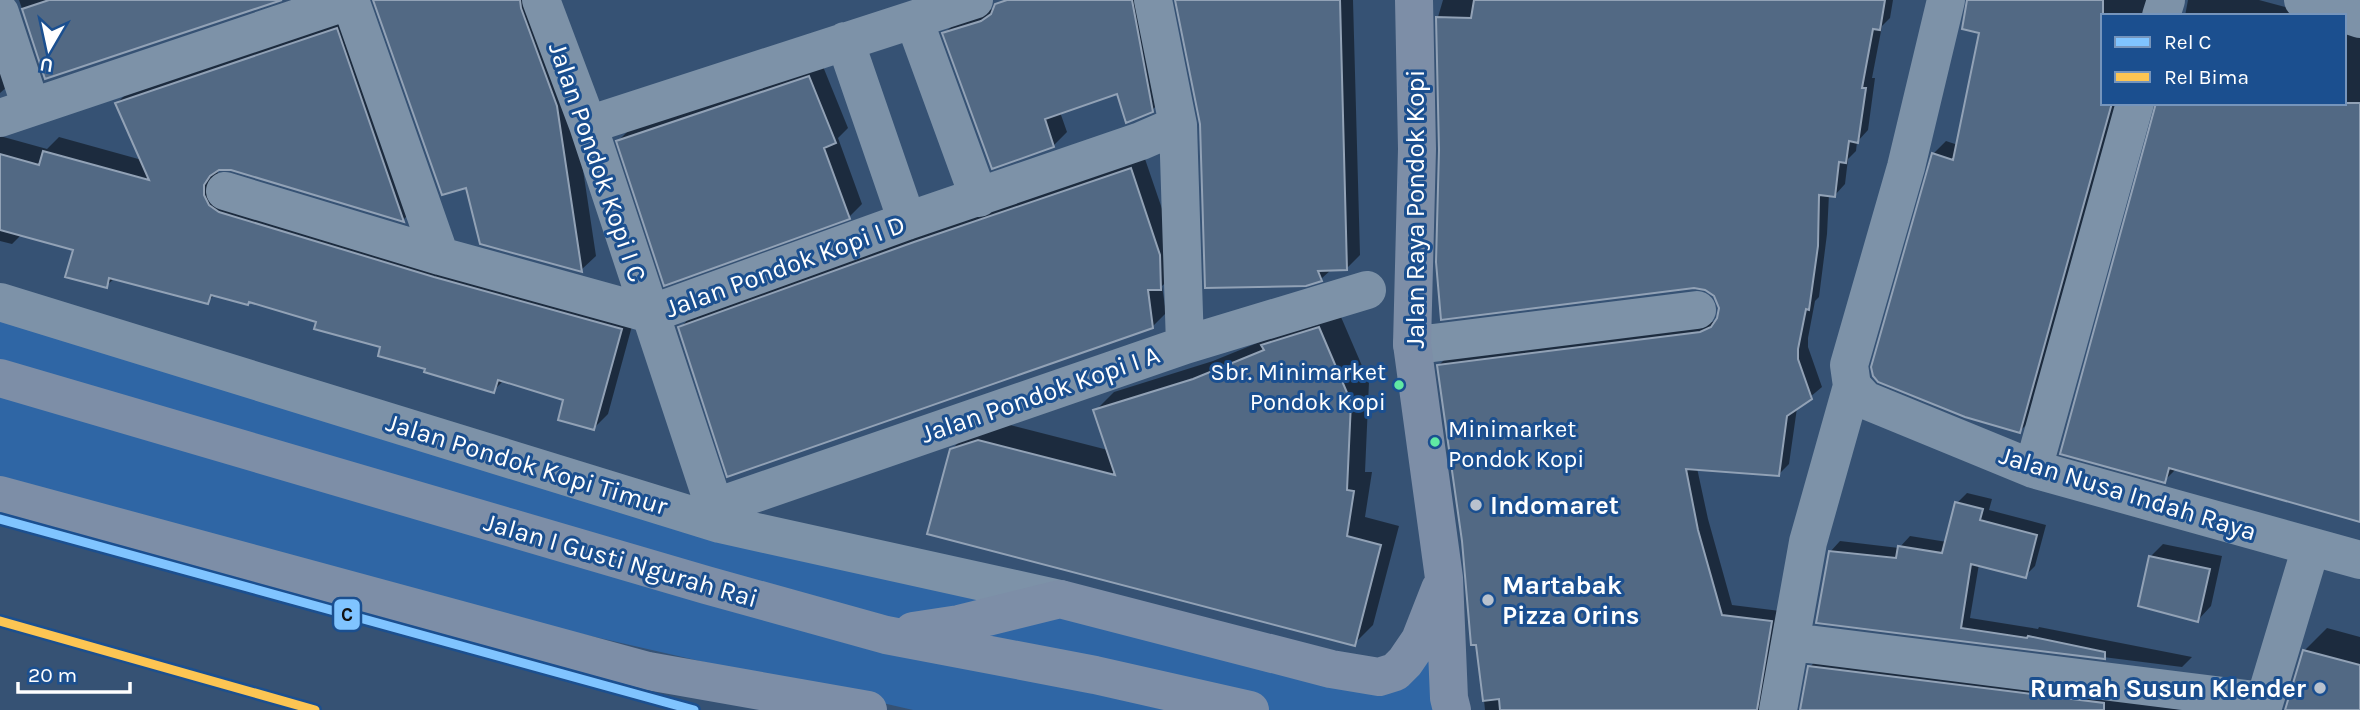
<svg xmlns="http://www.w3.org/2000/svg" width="2360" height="710" font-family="Karla,sans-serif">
  <rect width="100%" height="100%" fill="#365274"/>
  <path fill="#2f66a5" d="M0,302L720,524L1379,677L1420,640L1452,710H913L133,531L0,495Z"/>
  <path fill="#0007" d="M19,0H276L46,77Z
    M376,0H537L571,90L596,256L581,270L467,186Z
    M1005,0H1147L1166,97L1152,110L1118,92L1060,112L1067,132L1053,146L944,34L958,20L996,8Z
    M1177,0H1353L1360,255L1347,268L1332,269L1321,279L1201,121Z
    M1443,0H1893L1890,18L1882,26L1872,78H1875L1868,130L1857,142L1856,151L1848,159L1845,184L1835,195L1829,194L1827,234L1819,297L1815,301L1808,338V347L1822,387L1797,408L1789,464L1779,474L1697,468L1708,519L1732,605L1781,611L1770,710H1485L1478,643L1439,365L1449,355L1712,322L1719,319L1720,306L1715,295L1441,149L1438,17Z
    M1969,0H2152L2156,16H2103V103H2120L2033,418L2020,431L1933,154L1946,141L1958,145L1981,32Z
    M2188,0H2259L2318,16H2185Z
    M351,15L417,206L403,220L231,168L218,169L217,180L635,315L608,414L594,428L565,398L504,380L493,391L427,368L382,346L318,321L250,301L216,294L207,302L115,278L106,286L75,249L22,234L12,244L0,241V136L47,149L59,137L142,160L117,103L131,89Z
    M2344,23L2360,25V520L2176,469L2164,481L2158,103H2344Z
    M0,25L17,78L0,93Z
    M822,64L848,128L838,138L862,204L849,217L618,141L631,128Z
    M1144,156L1173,241L1174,275L1162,286L1166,313L1153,326L680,328L693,314Z
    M1338,310L1369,382L1365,472H1372L1365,517L1399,526L1373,625L1354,644L951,450L970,431L998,422L1108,450L1095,411L1114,392L1213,361Z
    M1967,493L1992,499L1989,510L2046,525L2035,566L2025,576L1979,564L1970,618L2038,629L2039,627L2192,657L2182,667L1818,621L1830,552L1840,541L1899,548L1910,536L1947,542L1957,503Z
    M2163,544L2222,556L2211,606L2198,620L2150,557Z
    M2327,628L2360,637V710H2287L2304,651Z
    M1820,656L2183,710H1802L1810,667Z"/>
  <path fill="#526984" stroke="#92a2b6" stroke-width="2" d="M49,0H282L45,79L22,9Z
    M373,0H520L521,8L557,106L582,272L480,244L466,188L442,195Z
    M1007,0H1132L1153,112L1126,123L1117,94L1045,119L1054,147L992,169L942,33L981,21L991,14L995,4Z
    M1175,0H1340L1347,270L1318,271L1322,281L1306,286L1205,288L1200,124Z
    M1474,0H1885L1880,30L1873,29L1862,88H1866L1858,143L1849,141L1846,163L1839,162L1835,197L1819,195L1818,246L1809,310L1806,309L1798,349V359L1812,399L1787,416L1779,476L1686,469L1698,530L1722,615L1772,621L1757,710H1500L1499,699L1483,701L1476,645H1471L1462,541L1437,365L1700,332L1711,327L1717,318L1719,308L1714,296L1705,290L1694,288L1441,320L1436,262L1439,150L1436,17L1471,18Z
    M1967,0H2103V103H2112L2020,433L1965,417L1878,382L1873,376L1871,367L1932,153L1953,160L1979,33L1962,29Z
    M337,28L404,222L231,170H219L210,176L204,185V195L209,205L219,212L434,277L622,329L594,430L558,420L563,400L498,380L494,393L424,372L425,369L378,356L380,347L314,329L316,322L249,302L248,305L211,295L208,304L109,278L107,288L65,277L73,250L0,230V154L39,165L43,151L149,180L115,103Z
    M809,76L836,143L824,148L850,219L664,286L616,141Z
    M2156,103H2360V522L2169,468L2165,483L2060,454Z
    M1131,168L1160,255L1161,290H1148L1153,328L727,477L678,327L914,242Z
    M1319,327L1351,402L1347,490L1354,491L1347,536L1381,545L1355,646L927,534L950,449L978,440L1115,475L1093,410L1193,379L1264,350L1261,345Z
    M1955,502L1983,509L1980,520L2037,535L2026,578L1971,564L1961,628L2027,638L2028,636L2105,652V659L1816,623L1829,551L1896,558L1898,546L1942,553Z
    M2149,556L2210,569L2198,622L2138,606Z
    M2303,650L2360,665V710H2285Z
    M1808,666L2104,703V710H1800Z"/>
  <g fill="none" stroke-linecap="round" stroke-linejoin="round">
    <path stroke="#7d92a8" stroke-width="38" d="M350,0L440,256
      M541,0L588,125L720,524
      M1153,0L1178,125L1185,345
      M1946,0L1906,167L1849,365L1852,386L1865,400L2033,469L2360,560
      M2303,0L2360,19
      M0,13L31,107
      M2161,16L2166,0
      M914,20L979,198
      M845,41L907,221
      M0,118L351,0
      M588,125L974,0
      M225,191L440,256L650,314L907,221L1141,141L1178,125
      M0,302L720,524L1060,599
      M1412,344L1433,343L1697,310
      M2033,469L2135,103
      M716,507L1185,345L1367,290
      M1792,642L2263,701
      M1778,710L1808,542L1852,386
      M2262,710L2311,547"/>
    <path stroke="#7d8ea7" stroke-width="38" d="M1414,0L1417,149L1412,344L1444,578L1449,698L1452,710
      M0,378L706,585L886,635L1095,675L1250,710
      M0,495L648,671L868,710
      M913,631L959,624L1060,599L1331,669L1379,677L1395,672L1405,662L1420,640L1440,589"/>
    <defs>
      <path id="rail-1" d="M0,519L694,710"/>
      <path id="rail-2" d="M0,621L315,710"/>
    </defs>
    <use href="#rail-1" stroke="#1b4f8f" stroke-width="14"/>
    <use href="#rail-2" stroke="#1b4f8f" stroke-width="14"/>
    <use href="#rail-1" stroke="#80c4ff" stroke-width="9"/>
    <use href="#rail-2" stroke="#fcc553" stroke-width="9"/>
  </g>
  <g fill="#60e9a3" stroke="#1b4f8f" stroke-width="2.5">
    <circle cx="1399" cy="385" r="6"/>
    <circle cx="1435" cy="442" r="6"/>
  </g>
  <g fill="#b9c2ce" stroke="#1b4f8f" stroke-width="2.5">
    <circle cx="1476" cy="505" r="7"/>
    <circle cx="1488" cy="600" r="7"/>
    <circle cx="2320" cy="688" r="7"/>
  </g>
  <g text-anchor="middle" stroke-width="6" stroke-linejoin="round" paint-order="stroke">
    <g font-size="24" fill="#fff" stroke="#1b4f8f" text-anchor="end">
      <text x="1386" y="380">Sbr. Minimarket<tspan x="1386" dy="30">Pondok Kopi</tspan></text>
      <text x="1448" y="437" text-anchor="start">Minimarket<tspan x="1448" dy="30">Pondok Kopi</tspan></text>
    </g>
    <g font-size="26" fill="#fff" stroke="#1b4f8f">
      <text transform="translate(598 162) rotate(71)" y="9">Jalan Pondok Kopi I C</text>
      <text transform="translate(1415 209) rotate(-90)" y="9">Jalan Raya Pondok Kopi</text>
      <text transform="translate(785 266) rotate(-20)" y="9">Jalan Pondok Kopi I D</text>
      <text transform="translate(1040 394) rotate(-19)" y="9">Jalan Pondok Kopi I A</text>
      <text transform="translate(527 464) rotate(17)" y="9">Jalan Pondok Kopi Timur</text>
      <text transform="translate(2128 493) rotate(17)" y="9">Jalan Nusa Indah Raya</text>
      <text transform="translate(621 560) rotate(16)" y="9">Jalan I Gusti Ngurah Rai</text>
    </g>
    <g font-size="26" font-weight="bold" fill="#fff" stroke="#1b4f8f" text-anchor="start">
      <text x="1490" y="514">Indomaret</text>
      <text x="1502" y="594">Martabak<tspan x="1502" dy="30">Pizza Orins</tspan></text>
      <text x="2306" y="697" text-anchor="end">Rumah Susun Klender</text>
    </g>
  </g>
  <rect stroke="#1b4f8f" stroke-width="2.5" x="333" y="598" width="28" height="33" rx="7" fill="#80c4ff"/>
  <g font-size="19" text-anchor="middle" font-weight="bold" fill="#111">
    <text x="347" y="621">C</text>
  </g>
  <rect x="2101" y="14" width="245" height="91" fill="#1b4f8f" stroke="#7695bc" stroke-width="2"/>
  <rect x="2115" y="37" width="35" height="10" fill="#80c4ff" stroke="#7695bc" stroke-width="2"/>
  <text x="2164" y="49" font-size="21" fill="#ffffff">Rel C</text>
  <rect x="2115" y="72" width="35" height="10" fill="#fcc553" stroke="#7695bc" stroke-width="2"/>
  <text x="2164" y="84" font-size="21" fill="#ffffff">Rel Bima</text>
  <g transform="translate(49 49) rotate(189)" stroke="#1b4f8f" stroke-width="5" paint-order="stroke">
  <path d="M0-5L12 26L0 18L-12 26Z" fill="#ffffff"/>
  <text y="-10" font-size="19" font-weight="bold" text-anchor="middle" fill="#ffffff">U</text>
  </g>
  <path d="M18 682v10h112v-10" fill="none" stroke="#ffffff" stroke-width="3.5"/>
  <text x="28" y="682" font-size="21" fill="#ffffff" stroke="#1b4f8f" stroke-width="5" paint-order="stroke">20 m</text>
</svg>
